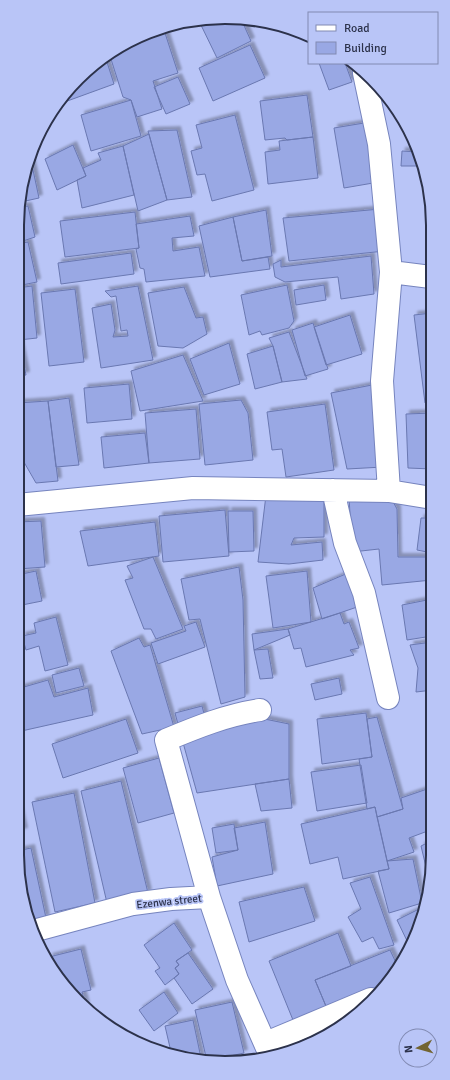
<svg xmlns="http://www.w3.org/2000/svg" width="450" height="1080" font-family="Signika,sans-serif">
  <defs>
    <filter id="shadow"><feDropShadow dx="3.5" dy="-3.5" stdDeviation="1" flood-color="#0004"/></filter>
  </defs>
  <rect width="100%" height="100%" fill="#b9c5f7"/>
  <path fill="#99a8e4" stroke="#6a78b1" filter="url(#shadow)" d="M211,17L242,21L251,41L217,58L199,21Z
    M164,30L178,73L153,81L162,109L137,117L131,100L123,97L110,56L133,39Z
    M250,45L265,78L213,101L199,68Z
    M106,59L114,84L59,104L68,88Z
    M319,63H345L352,82L329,90Z
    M178,77L190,104L166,114L154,87Z
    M307,95L313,137L287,140L285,138L265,140L260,101Z
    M131,100L141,136L91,151L81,115Z
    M235,115L254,190L212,201L205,174L197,175L191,151L202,148L196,125Z
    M370,122L379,182L344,188L334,128Z
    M177,130L192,197L167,200L148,131Z
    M411,132L412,133L416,146H411Z
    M149,134L167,200L138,211L123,146Z
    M313,137L318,178L268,184L265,152L280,150L279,141Z
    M73,145L86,176L57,190L45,159Z
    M123,146L134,195L82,208L77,180L86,176L83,168L101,160L98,153Z
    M402,151L417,152L422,166H401Z
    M30,156L39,198L21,202L28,158Z
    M28,206L35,237L17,243V225L20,207Z
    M380,209L385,251L289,261L283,218Z
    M266,210L272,256L242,261L233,217Z
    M135,212L139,248L65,257L60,221Z
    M190,216L194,236L172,238L173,251L199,247L205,276L146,282L144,269L140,268L136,249L139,248L136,224Z
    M233,217L242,261L268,257L270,269L210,277L199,226Z
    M28,242L37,282L17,286V244Z
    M131,253L134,274L61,284L58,263Z
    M371,256L374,294L341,299L338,277L285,282L275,277L273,264L281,260V267Z
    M287,285L294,321L289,328L262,335L260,331L249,335L241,295Z
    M324,285L326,300L296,305L294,290Z
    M32,286L37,338L19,340L17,288Z
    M138,286L153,360L101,368L92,308L111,304L115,330L113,337L128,336L127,330L121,331L116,296L111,297L105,291Z
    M184,287L196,318L203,317L207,334L183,348L158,346L148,293Z
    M75,289L84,362L49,366L41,293Z
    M432,313V402L425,403L414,315Z
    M350,315L362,354L326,365L314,327Z
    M313,323L328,369L305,376L292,330Z
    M289,332L307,379L282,382L273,346L269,338Z
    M17,340H19L26,375L17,376Z
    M229,343L240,384L204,395L190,359Z
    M273,346L282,382L255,389L247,354Z
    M183,355L203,401L140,411L131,371Z
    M129,384L132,419L87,423L84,388Z
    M377,384L383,467L347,469L331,393Z
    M69,398L79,465L56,467L48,401Z
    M241,400L248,413L253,460L205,465L199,404Z
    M48,401L58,481L36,483L17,450V403Z
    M325,404L334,470L286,477L282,449L272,450L267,412Z
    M196,409L200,459L149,463L145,413Z
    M432,413V469L408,468L406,414Z
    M145,433L149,463L104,468L101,437Z
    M266,495L324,496V537L294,538L291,545L322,542L323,560L289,564L258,562Z
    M349,496L391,498L397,509L398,557H432V580L382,585L379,549L352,552Z
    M225,510L229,556L163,562L159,516Z
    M228,511H253L254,551L229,552Z
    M421,518H432V553L417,550Z
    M41,521L45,567L18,569L17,522Z
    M155,522L159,556L88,566L80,531Z
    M153,557L183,629L156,639L151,629H144L125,580L133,578L127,566Z
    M239,567L243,600L245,697L221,704L200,619L189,620L181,579Z
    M36,571L42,601L17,606V575Z
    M307,571L311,622L273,628L266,576Z
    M348,573L363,605L322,619L313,588Z
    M432,599V636L407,640L402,605Z
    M340,613L344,624L349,622L359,648L350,650L354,655L306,667L301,648L294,649L288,629Z
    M56,617L68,665L45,671L39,646L26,650L22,636L36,633L34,623Z
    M196,622L205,647L158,664L151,643L186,631L184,626Z
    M288,629L290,635L254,650L252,634Z
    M139,638L144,647L150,645L174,727L142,734L111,651Z
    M432,642L433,690L416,692L418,668L410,645Z
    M268,649L273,678L260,679L254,650Z
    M79,668L84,686L56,693L52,675Z
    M339,678L342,694L315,700L311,684Z
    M48,680L54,697L88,688L93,715L17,732V689Z
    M202,706L206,721L179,728L175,713Z
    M366,713L372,757L322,764L317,719Z
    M250,716L289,724V779L197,793L182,739Z
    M377,717L403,809L377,817L375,807L367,809L359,759L372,757L367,719Z
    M126,719L138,753L63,778L52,744Z
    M159,758L174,813L138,823L123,768Z
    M361,765L367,803L317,811L311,772Z
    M289,779L292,808L261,811L255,784Z
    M121,781L148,893L107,903L81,791Z
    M433,787V829L409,838L414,852L387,861L377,817L403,809L401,798Z
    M74,793L95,903L55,912L32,802Z
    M17,800L24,831L17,833Z
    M375,807L389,869L343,879L338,857L310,864L301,824Z
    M265,822L273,874L217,886L212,857L238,850L234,828Z
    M234,824L238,850L216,853L212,828Z
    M433,840L431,866L426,867L421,846Z
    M31,848L46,918L28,921L17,851Z
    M413,859L422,903L389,913L378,871L389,869L387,861Z
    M431,866L429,877L426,867Z
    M370,877L394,945L379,949L373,937L362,942L348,917L361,909L350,883Z
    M304,887L315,921L249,942L239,902Z
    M425,906L422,922L409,945L397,920Z
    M174,923L192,950L176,961L179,965L175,968L179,974L165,985L155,971L160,968L144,945Z
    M338,933L351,966L315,980L328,1011L295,1025L269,961Z
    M81,949L91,990L82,992L86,1006L68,992L49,957Z
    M390,950L398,967L390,982L380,990L328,1011L315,980Z
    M188,953L213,989L192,1004L174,978L179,974L175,968L179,965L176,961Z
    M164,992L178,1013L154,1031L139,1010Z
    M232,1002L244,1053L207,1061L195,1010Z
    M193,1020L201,1058L193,1060L171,1052L165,1026Z
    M338,1021L341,1025L329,1035L299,1046L296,1041Z"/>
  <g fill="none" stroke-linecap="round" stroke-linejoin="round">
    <defs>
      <path id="minor" d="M364,73L379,144L391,272
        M333,490L345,543L364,593L388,698
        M389,491L382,381L391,272L431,277
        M17,505L193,488L389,491L432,498
        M209,897L166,740C197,727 227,715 260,710
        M33,931L133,904L171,899L209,897L237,980L271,1057
        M266,1043L371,999"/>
    </defs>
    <use href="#minor" stroke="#7684be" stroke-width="24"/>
    <use href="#minor" stroke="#fff" stroke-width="22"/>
  </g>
  <g text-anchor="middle" stroke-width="3.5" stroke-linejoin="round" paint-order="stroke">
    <g font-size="11" fill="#2c324b" stroke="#b9c5f7">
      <text transform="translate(169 901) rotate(-6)" y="4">Ezenwa street</text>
    </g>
  </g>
  <path d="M0 0H450V1080H0ZM225 24H225A201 201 0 0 1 426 225V855A201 201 0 0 1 225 1056H225A201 201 0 0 1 24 855V225A201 201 0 0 1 225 24Z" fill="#b9c5f7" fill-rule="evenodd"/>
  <path fill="none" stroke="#2c324b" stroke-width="2" d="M225 24H225A201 201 0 0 1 426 225V855A201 201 0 0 1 225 1056H225A201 201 0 0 1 24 855V225A201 201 0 0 1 225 24Z"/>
  <rect x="308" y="12" width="130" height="52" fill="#b9c5f7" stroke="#818ab2"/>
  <rect x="316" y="25" width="20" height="6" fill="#ffffff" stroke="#818ab2"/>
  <text x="344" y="32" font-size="12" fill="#2c324b">Road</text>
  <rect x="316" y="42" width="20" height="12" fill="#99a8e4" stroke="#818ab2"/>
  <text x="344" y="52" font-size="12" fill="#2c324b">Building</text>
  <g transform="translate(418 1048) rotate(264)"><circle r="19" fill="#b9c5f7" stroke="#818ab2"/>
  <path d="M0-3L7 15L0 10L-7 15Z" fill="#726431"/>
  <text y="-6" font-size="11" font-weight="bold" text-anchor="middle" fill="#2c324b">N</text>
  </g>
</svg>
